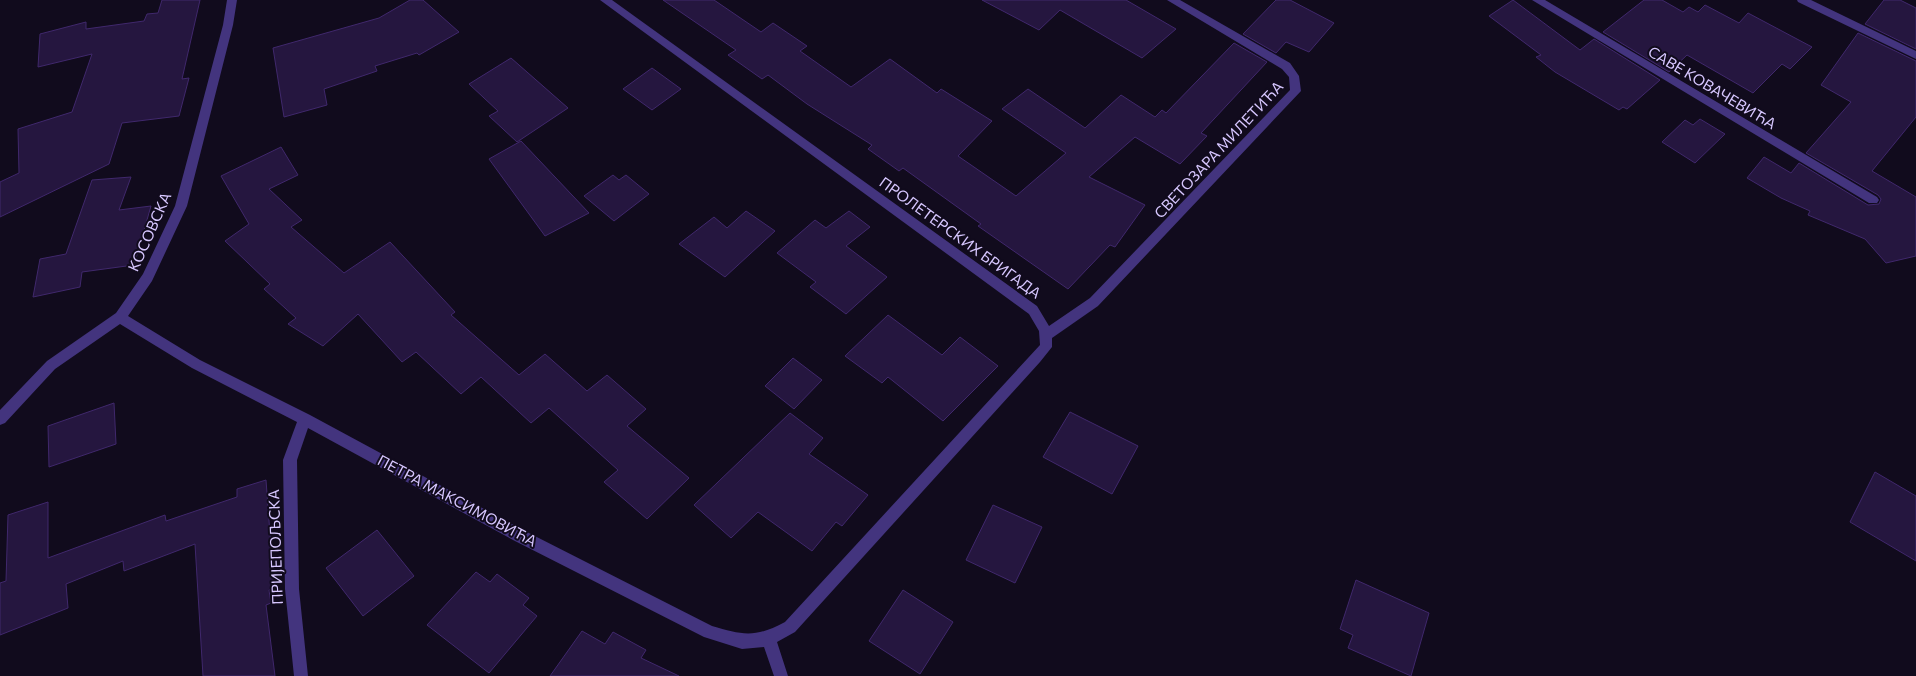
<svg xmlns="http://www.w3.org/2000/svg" width="1916" height="676" font-family="Commissioner,sans-serif">
  <rect width="100%" height="100%" fill="#110b1d"/>
  <path fill="#25163f" stroke="#40286c" d="M162,0H200L182,79L189,78L179,116L122,123L109,164L0,217V182L19,173L18,129L72,112L92,54L38,67L40,34L86,22V29L144,21L147,14L158,13Z
    M410,0H423L459,32L419,55L417,53L375,66L377,71L324,89L327,105L284,117L273,48L379,18Z
    M663,0H714L761,32L773,23L807,46L800,51L851,87L890,59L937,93L941,89L992,121L958,156L1016,196L1066,153L1002,109L1028,89L1085,128L1121,95L1155,117L1162,110L1166,113L1234,43L1267,62L1201,133L1207,136L1180,164L1135,137L1089,177L1145,205L1115,247L1110,245L1068,289L978,226L981,224L903,168L899,171L868,149L872,145L807,104L768,75L762,79L728,55L736,50Z
    M982,0H1126L1176,29L1142,58L1060,10L1039,30Z
    M1276,0H1290L1334,23L1309,52L1286,42L1276,53L1243,34Z
    M1513,0L1580,50L1594,39L1660,80L1627,109L1623,107L1619,110L1555,72L1536,57L1541,55L1489,16Z
    M1644,0H1662L1683,12L1689,7L1698,12L1705,5L1739,23L1748,13L1812,47L1790,69L1782,64L1753,93L1687,55L1669,72L1603,32Z
    M1884,0H1900L1916,8V49L1865,24Z
    M1858,33L1916,61V117L1872,171L1916,197V256L1886,263L1865,239L1808,215L1810,211L1781,198L1747,178L1764,157L1791,173L1799,163L1868,205L1879,204L1881,199L1878,195L1806,153L1851,102L1821,85Z
    M511,58L568,108L517,142L489,116L498,111L469,84Z
    M652,68L681,89L652,110L623,89Z
    M1700,119L1725,134L1695,163L1662,142L1685,120L1693,125Z
    M521,141L589,213L545,236L489,159Z
    M281,147L298,175L269,189L302,220L291,227L344,273L390,242L455,312L451,315L519,375L545,354L587,391L607,375L646,409L627,426L689,478L647,519L604,482L618,470L549,408L531,423L481,377L461,394L416,352L402,362L358,314L323,346L288,324L296,318L264,289L270,284L225,241L249,224L221,176Z
    M613,175L619,180L626,175L649,194L614,221L584,196Z
    M131,177L119,210L151,206L134,265L82,272L80,287L33,297L40,259L66,254L92,180Z
    M746,211L775,231L725,277L679,244L714,217L727,228Z
    M849,211L870,227L846,246L887,277L846,314L810,287L816,282L777,253L815,220L826,228Z
    M888,315L942,355L960,337L998,366L943,421L888,377L882,383L845,356Z
    M793,358L822,380L794,409L765,386Z
    M114,403L116,444L49,467L48,426Z
    M1070,412L1138,446L1112,494L1043,457Z
    M790,413L823,438L809,454L868,495L842,526L836,522L812,551L758,512L731,538L694,505Z
    M1875,472L1916,496V561L1850,522Z
    M266,480L274,588L269,590L271,603L266,605L275,676H203L195,544L124,571L123,561L66,584L68,608L0,635V583L6,581L8,515L48,502V558L165,515L166,521L237,497V489Z
    M993,505L1042,527L1015,583L966,560Z
    M377,530L414,576L363,616L326,568Z
    M476,572L490,582L497,574L529,598L523,605L537,616L489,673L427,625Z
    M1356,580L1429,613L1411,676L1348,648L1353,635L1340,629Z
    M903,590L953,622L920,674L869,641Z
    M582,631L605,644L613,632L646,650L641,658L679,676H550Z"/>
  <g fill="none" stroke-linecap="round" stroke-linejoin="round">
    <path fill="#43347e" fill-rule="evenodd" d="M227,0H237L233,25L187,206L152,281L128,316L200,360L310,415L523,530L712,626C742,635 756,638 785,622L1040,345L1039,331L1029,314L600,0H612L1037,306L1049,326L1090,298L1290,90L1289,77L1282,69L1167,0H1180L1290,63L1299,76L1301,91L1098,306L1052,338V347L1040,362L795,632L777,642L788,676H774L764,647L742,649L704,637L513,540L308,428L297,460L299,589L308,676H294L285,589L283,460L297,422L192,368L120,324L55,369L5,423L0,425V410L47,361L116,313L143,274L175,206L223,25Z
      M1532,0H1545L1877,197L1879,200L1877,203H1869Z
      M1797,0H1811L1916,51V59L1798,2Z"/>
  </g>
  <g text-anchor="middle" stroke-width="4" stroke-linejoin="round" paint-order="stroke">
    <g font-size="15" fill="#d7c7ff" stroke="#110b1d">
      <text transform="translate(1712 88) rotate(31)" y="5">САВЕ КОВАЧЕВИЋА</text>
      <text transform="translate(1219 150) rotate(-47)" y="5">СВЕТОЗАРА МИЛЕТИЋА</text>
      <text transform="translate(150 232) rotate(-66)" y="5">КОСОВСКА</text>
      <text transform="translate(960 238) rotate(36)" y="5">ПРОЛЕТЕРСКИХ БРИГАДА</text>
      <text transform="translate(457 501) rotate(28)" y="5">ПЕТРА МАКСИМОВИЋА</text>
      <text transform="translate(276 547) rotate(-92)" y="5">ПРИЈЕПОЉСКА</text>
    </g>
  </g>
</svg>
